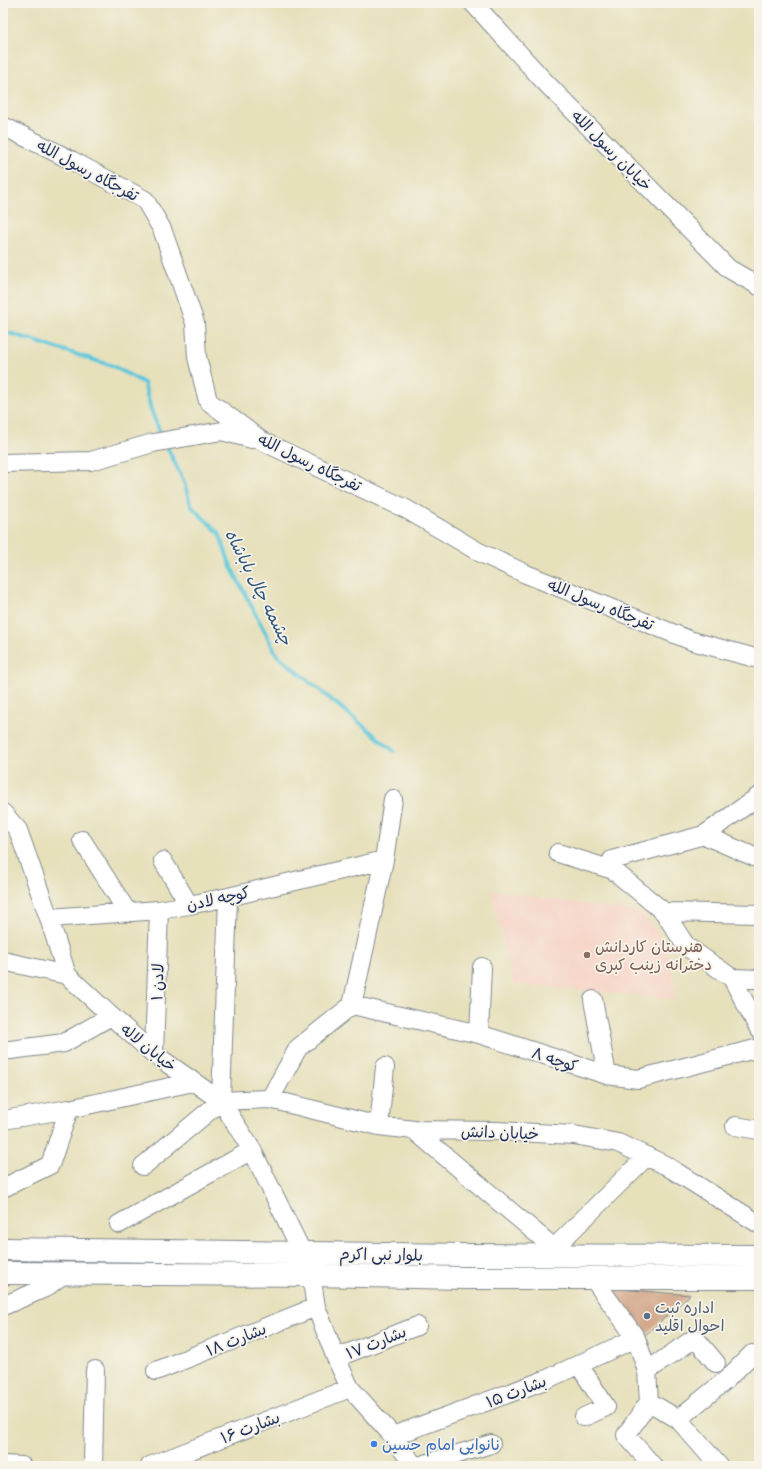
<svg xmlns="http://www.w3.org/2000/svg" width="762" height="1469" font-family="'Indie Flower','Playpen Sans Arabic',sans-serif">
  <rect width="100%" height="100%" fill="#f7f3e8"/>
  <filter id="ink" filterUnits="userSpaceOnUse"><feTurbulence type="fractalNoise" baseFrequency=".025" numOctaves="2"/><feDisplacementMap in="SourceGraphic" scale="8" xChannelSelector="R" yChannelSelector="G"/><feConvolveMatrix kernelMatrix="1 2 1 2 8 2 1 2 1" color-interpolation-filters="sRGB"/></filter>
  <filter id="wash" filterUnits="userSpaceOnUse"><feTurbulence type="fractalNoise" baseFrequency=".012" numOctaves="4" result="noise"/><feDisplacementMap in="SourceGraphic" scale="16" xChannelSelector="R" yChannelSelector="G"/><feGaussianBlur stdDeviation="0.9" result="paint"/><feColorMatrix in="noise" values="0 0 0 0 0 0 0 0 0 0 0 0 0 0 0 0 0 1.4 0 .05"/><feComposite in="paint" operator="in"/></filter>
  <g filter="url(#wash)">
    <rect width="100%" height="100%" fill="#e6e0bb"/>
    <path fill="#f6d2c4" d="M491,890L642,913L664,942L672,968L676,999L513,984Z"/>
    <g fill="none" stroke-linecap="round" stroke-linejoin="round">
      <path stroke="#5fc7db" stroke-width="4" d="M3,331L113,366L144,383L151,410L162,437
        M166,445L184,482L191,506L219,533L231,567L277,655L394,751"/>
    </g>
    <g id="blocks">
      <path fill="#cc9a79" d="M607,1288L690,1295L644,1336Z"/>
    </g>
  </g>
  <g filter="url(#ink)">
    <use href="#blocks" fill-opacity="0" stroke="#80888c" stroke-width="1"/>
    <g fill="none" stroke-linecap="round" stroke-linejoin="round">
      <defs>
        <path id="minor" d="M473,3L543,80L729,269L759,286
          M3,126L71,160L145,200L162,229L195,323L197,357L208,401L262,441L406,509L479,552L526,574L692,641L759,659
          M3,463L91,461L153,443L222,431L252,439
          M759,796L704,835L612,860L613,870L664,912L686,946L732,978L759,1029
          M3,813L18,830L49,918L67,975L111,1016L154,1054L221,1101L252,1150L302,1252
          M704,835L759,859
          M82,840L128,913
          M558,853L613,870
          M163,861L189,905
          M664,912L759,914
          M49,918L159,910L189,905L228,897L384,860
          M3,961L67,975
          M732,978L759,979
          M593,1000L607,1075
          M352,1005L479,1034L607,1075L638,1079L759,1048
          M479,1034L482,967
          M3,1051L64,1043L111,1016
          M154,1054L159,910
          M270,1099L298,1048L352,1005L384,860L393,799
          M221,1101L270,1099L379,1126L414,1130L496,1131L574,1135L618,1143L665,1165L759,1224
          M3,1120L69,1109L193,1082
          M379,1126L385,1067
          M735,1126L759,1130
          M414,1130L554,1248L558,1256
          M143,1166L221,1101L228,897
          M3,1188L50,1165L69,1109
          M119,1224L252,1150
          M554,1248L647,1156
          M311,1275L316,1307L336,1358L350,1388L393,1436L414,1466
          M592,1277L636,1338L647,1371L649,1402L678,1419L719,1466
          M3,1306L45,1288L64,1274
          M336,1358L417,1326
          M579,1365L606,1407L584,1417
          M156,1371L316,1307
          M647,1371L695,1338L716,1363
          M649,1402L626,1435L653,1466
          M678,1419L726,1380L752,1354L759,1359
          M393,1436L545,1380L636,1338
          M3,1465L22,1466
          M93,1466L95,1370
          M150,1466L350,1388
          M418,1466L491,1444"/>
        <path id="major" d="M3,1249L465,1255L759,1256
          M3,1273L311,1275L466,1278H759"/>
      </defs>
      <use href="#minor" stroke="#80888c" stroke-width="20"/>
      <use href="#major" stroke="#80888c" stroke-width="24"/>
      <use href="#minor" stroke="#fff" stroke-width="18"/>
      <use href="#major" stroke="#fff" stroke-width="22"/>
    </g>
  </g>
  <circle fill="#8d6e63" stroke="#f7f3e8" stroke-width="1.5" cx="587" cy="955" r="4"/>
  <circle fill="#5c6f8a" stroke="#f7f3e8" stroke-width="1.5" cx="647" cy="1316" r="4"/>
  <circle fill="#3f7fe0" stroke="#f7f3e8" stroke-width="1.5" cx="374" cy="1444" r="4"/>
  <g text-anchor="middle" stroke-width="3.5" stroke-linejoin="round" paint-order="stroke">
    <g font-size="16" fill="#1b2f5e" stroke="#f7f3e8">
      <text transform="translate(612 150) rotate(45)" y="6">خیابان رسول الله</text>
      <text transform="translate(88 170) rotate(28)" y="6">تفرجگاه رسول الله</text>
      <text transform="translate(310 462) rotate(26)" y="6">تفرجگاه رسول الله</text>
      <text transform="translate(601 604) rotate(22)" y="6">تفرجگاه رسول الله</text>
      <text transform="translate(218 898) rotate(-12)" y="6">کوچه لادن</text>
      <text transform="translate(157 982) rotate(-88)" y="6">لادن ۱</text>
      <text transform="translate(149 1047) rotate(39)" y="6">خیابان لاله</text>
      <text transform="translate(555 1059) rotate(18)" y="6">کوچه ۸</text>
      <text transform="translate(500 1132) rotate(2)" y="6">خیابان دانش</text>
      <text transform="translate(381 1254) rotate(1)" y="6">بلوار نبی اکرم</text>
      <text transform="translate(236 1339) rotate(-22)" y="6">بشارت ۱۸</text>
      <text transform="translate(376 1342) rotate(-22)" y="6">بشارت ۱۷</text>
      <text transform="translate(516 1391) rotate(-21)" y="6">بشارت ۱۵</text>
      <text transform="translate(250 1427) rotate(-21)" y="6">بشارت ۱۶</text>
    </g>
    <g font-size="16" fill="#785e54" stroke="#f7f3e8" text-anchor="start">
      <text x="595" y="952">هنرستان کاردانش<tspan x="595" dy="18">دخترانه زینب کبری</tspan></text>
    </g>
    <g font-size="16" fill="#4e5e75" stroke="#f7f3e8" text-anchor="start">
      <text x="655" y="1313">اداره ثبت<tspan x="655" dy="18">احوال اقلید</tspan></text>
    </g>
    <g font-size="16" fill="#366cbe" stroke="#f7f3e8" text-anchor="start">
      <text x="382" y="1450">نانوایی امام حسین</text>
    </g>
    <g font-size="17" font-style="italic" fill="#2c557d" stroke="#f7f3e8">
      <text transform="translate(259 587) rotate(63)" y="6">چشمه چال باباشاه</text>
    </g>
  </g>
  <rect width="762" height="1469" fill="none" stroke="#f7f3e8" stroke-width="16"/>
</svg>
